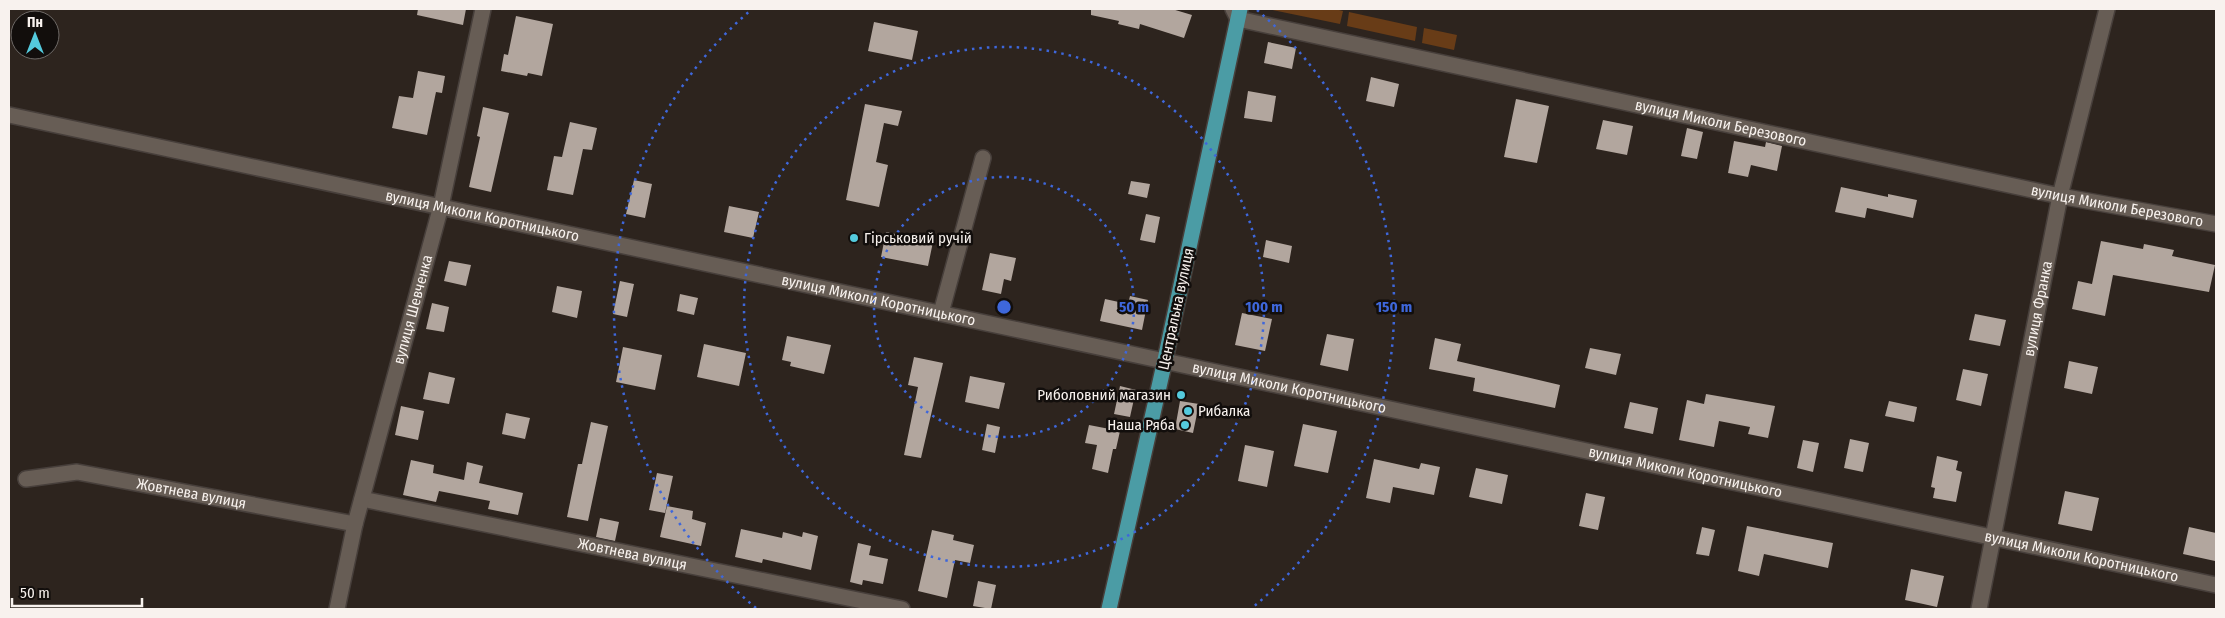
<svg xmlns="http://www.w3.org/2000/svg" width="2225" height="618" font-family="'Fira Sans Condensed',sans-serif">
  <rect width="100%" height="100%" fill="#2d241e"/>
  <path fill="#683c17" d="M1267,9H1335L1343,11L1340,24Z
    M1349,12L1417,27L1415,41L1347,26Z
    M1424,28L1457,35L1454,50L1422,43Z"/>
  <path fill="#b2a69e" d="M418,9H466L463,25L417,15Z
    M1091,9H1172L1192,15L1184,38L1140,24L1139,29L1118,24L1119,21L1091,15Z
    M516,16L553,24L542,76L528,73L527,76L501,71L504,54L508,55Z
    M874,22L918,31L912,60L868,51Z
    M1268,42L1296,48L1292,69L1264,63Z
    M418,71L445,76L442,93L436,92L427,135L392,128L399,96L413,98Z
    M1371,77L1399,84L1394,107L1366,101Z
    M1248,91L1276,96L1272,122L1244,118Z
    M1516,99L1549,106L1537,163L1504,157Z
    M865,104L902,111L898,126L884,123L876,162L888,165L879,207L846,200Z
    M483,107L509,113L491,192L469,187L480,137L477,136Z
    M1603,120L1633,126L1627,155L1596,149Z
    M570,122L597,128L592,150L583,149L573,195L547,190L554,156L562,157Z
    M1687,128L1703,132L1697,159L1681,156Z
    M1734,141L1765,147L1766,142L1782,146L1777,171L1751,165L1748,177L1728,173Z
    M634,180L652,184L645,218L626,214Z
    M1131,181L1150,184L1147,198L1128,194Z
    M1841,187L1888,197V194L1917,200L1913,218L1867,208L1865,218L1835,212Z
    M729,206L759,212L753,238L724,232Z
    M1146,214L1160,217L1155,243L1140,240Z
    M886,232L933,242L928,266L881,257Z
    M1266,240L1292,246L1289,263L1263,257Z
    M2101,241L2143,249L2144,244L2174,250L2172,256L2215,265L2209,292L2113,275L2105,316L2072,309L2078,281L2092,284Z
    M990,253L1016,258L1011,281L1004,279L1001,294L982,290Z
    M449,261L471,265L466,286L444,281Z
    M620,281L634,284L627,317L613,314Z
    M557,286L582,291L577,318L552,312Z
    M680,294L698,298L694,315L677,311Z
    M1130,296L1148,300L1142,330L1100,321L1105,299L1128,304Z
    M432,303L449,307L444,332L426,329Z
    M1242,313L1272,319L1265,351L1235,345Z
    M1975,314L2006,320L2000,346L1969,340Z
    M1327,334L1354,339L1348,371L1320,365Z
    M787,336L831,345L824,374L790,366L791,362L782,360Z
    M1435,338L1461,344L1457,361L1560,385L1555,408L1473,391L1475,378L1429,369Z
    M704,344L746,353L739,386L697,377Z
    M623,347L662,355L655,390L616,382Z
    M1590,348L1621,354L1616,375L1585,368Z
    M914,357L943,363L921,458L904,455L918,387L908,385Z
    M2069,361L2098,367L2092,394L2064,388Z
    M1963,369L1988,374L1981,406L1956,400Z
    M429,372L455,378L449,404L423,399Z
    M970,376L1005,383L999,409L965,402Z
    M1120,386L1136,390L1130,417L1114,414Z
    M1706,394L1775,406L1768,438L1748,434L1750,427L1719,421L1714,447L1679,440L1687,400L1704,404Z
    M1180,401L1199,404L1193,433L1175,429Z
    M1889,401L1917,407L1914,422L1885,416Z
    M1630,402L1658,408L1653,434L1624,428Z
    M401,406L424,411L418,440L395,435Z
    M506,413L530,418L525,439L502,434Z
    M591,422L608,426L588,521L567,517L578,464H582Z
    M987,424L1000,427L995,453L982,450Z
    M1303,424L1337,431L1328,473L1294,466Z
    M1089,425L1120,431L1116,449H1113L1108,473L1092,469L1097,445L1085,443Z
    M1850,439L1869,443L1863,472L1844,468Z
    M1803,440L1819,443L1813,472L1797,468Z
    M1245,445L1274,451L1267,487L1238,481Z
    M1937,456L1958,461L1956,470L1962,472L1956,502L1933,498L1935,488L1931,487Z
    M1374,459L1419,469L1421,463L1440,467L1434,495L1393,487L1390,503L1366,498Z
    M411,460L434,465L433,473L464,480L467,462L483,466L479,483L523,493L518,515L488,509L490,501L439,491L436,502L403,495Z
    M1476,468L1508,475L1502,504L1469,497Z
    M657,473L673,476L665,513L649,510Z
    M2065,491L2099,498L2092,531L2058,524Z
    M1586,493L1605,497L1598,530L1579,526Z
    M667,506L693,511L692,519L706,523L701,546L660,537Z
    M600,518L619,522L615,541L596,537Z
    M1747,526L1833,543L1828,568L1764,554L1759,576L1738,571Z
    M1702,527L1715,530L1709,556L1696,554Z
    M2189,527L2216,533L2215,561L2183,554Z
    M741,529L782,538L783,532L802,537L803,532L818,536L811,570L763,559L762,563L735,557Z
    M932,530L954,535L953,540L974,545L970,563L955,560L947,598L918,591Z
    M858,543L871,546L869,555L888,559L883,584L863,580L862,585L850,582Z
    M1911,569L1944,576L1937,607L1905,600Z
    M978,581L996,585L991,609L973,606Z"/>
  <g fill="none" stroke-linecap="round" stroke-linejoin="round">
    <defs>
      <g id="minor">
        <path id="s1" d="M1233,9L1238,19L2060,196L2216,224"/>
        <path id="s2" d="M9,115L2216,585"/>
        <path d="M941,313L983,158"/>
        <path id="s3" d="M26,479L77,472L355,524"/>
        <path id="s4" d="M362,499L902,609"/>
        <path id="s5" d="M337,609L355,524L441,206L483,9"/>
        <path id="s6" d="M1979,609L2060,196L2107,9"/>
      </g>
      <path id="major" d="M1109,609L1165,360L1240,9"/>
    </defs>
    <use href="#minor" stroke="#473f3b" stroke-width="18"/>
    <use href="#major" stroke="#473f3b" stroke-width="18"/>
    <use href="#minor" stroke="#675d55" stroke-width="15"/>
    <use href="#major" stroke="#4b9ca5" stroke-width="15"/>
  </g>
  <g fill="none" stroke="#3e67db" stroke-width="2.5" stroke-dasharray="2.5 5">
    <circle cx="1004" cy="307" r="130"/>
    <circle cx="1004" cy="307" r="260"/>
    <path d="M756 608A390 390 0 0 1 751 10M1257 10A390 390 0 0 1 1252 608"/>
  </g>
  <g fill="#54cadd" stroke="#120e0c" stroke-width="2">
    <circle cx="854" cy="238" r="5"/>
    <circle cx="1181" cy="395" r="5"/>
    <circle cx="1188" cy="411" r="5"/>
    <circle cx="1185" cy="425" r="5"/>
  </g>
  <g text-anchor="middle" stroke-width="5" stroke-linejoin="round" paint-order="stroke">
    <g font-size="15" fill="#f8f2ee" stroke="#120e0c">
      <text dy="5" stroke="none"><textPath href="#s1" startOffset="505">вулиця Миколи Березового</textPath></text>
      <text dy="5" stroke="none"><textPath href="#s1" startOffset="910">вулиця Миколи Березового</textPath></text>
      <text dy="5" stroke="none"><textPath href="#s2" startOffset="484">вулиця Миколи Коротницького</textPath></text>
      <text dy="5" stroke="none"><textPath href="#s2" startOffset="889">вулиця Миколи Коротницького</textPath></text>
      <text dy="5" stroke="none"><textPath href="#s6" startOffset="306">вулиця Франка</textPath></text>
      <text transform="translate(1176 309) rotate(-78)" y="5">Центральна вулиця</text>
      <text dy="5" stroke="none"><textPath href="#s5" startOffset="309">вулиця Шевченка</textPath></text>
      <text dy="5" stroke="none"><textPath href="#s2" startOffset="1309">вулиця Миколи Коротницького</textPath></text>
      <text dy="5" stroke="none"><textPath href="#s2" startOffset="1714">вулиця Миколи Коротницького</textPath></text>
      <text dy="5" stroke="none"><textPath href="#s3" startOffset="168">Жовтнева вулиця</textPath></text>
      <text dy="5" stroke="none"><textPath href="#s4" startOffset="276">Жовтнева вулиця</textPath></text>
      <text dy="5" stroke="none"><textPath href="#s2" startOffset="2119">вулиця Миколи Коротницького</textPath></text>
    </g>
    <g font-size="15" fill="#f8f2ee" stroke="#120e0c" text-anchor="start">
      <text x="864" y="243">Гірськовий ручій</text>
      <text x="1171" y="400" text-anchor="end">Риболовний магазин</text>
      <text x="1198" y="416">Рибалка</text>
      <text x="1175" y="430" text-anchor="end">Наша Ряба</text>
    </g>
  </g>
  <circle cx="1004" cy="307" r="8" fill="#3e67db" stroke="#120e0c" stroke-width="2.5"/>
  <g font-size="15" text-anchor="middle" font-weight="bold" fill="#3e67db" stroke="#120e0c" stroke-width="5" stroke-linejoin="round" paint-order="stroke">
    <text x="1134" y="312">50 m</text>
    <text x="1264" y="312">100 m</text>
    <text x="1394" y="312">150 m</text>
  </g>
  <rect width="2225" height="618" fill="none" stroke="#f8f2ee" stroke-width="20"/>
  <g transform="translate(35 35)"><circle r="24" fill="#120e0c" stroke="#6e6966"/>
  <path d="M0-4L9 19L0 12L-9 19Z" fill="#54cadd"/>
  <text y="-8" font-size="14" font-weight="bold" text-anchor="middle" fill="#f8f2ee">Пн</text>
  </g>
  <path d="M12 598v8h130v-8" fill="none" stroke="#f8f2ee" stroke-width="2.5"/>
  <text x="20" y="598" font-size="15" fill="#f8f2ee" stroke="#120e0c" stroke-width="4" paint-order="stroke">50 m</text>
</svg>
